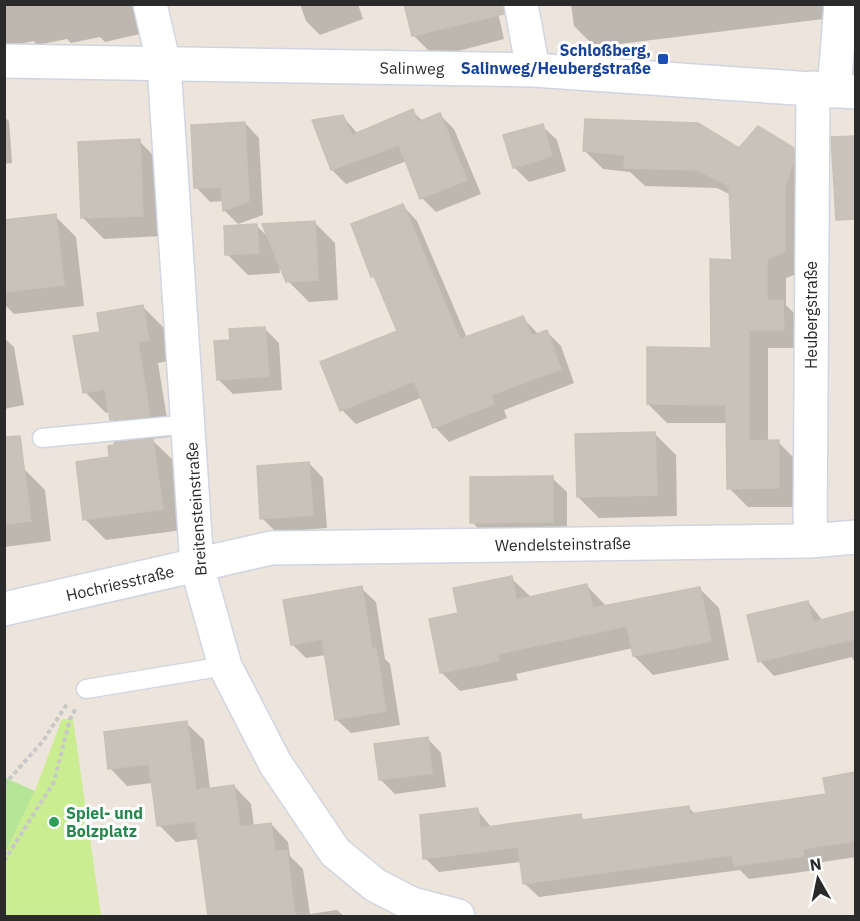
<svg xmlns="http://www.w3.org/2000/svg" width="860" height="921" font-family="'IBM Plex Sans',sans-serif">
  <rect width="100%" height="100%" fill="#ede5db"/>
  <path fill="#b4e695" d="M5,778L35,791L5,853Z"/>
  <path fill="#c9ed90" d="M62,719H73L101,916H5V853L35,791Z"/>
  <path fill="#0003" d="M4,4H133L140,34L105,42L100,37L71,43L67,39L37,45L34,41L4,47Z
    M300,4H358L363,19L320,35L306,21Z
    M496,4L504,39L435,57L414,36Z
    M571,4H830L832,18L595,47L574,26Z
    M412,111L423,121L440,115L454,129L481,194L436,212L422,198L407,161L346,184L332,170L343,117L358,134Z
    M4,117L9,121L12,163L4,164Z
    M245,123L259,138L263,215L238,224L224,210V201L210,202L196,187Z
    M542,126L557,140L566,171L529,182L514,167Z
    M856,138V205H850L833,139Z
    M139,141L160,162L163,236L104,239L83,218Z
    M793,149L812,169L804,271L786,278V305L802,321V348H768V442H778L797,461L798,507H748L729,488L728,423H667L648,404L712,349L734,261L731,195L717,188L645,186L630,172L603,169L584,150Z
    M403,206L417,221L467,338L523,318L539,335L547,332L561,346L574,383L504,410L507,418L449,442L435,427L423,397L356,424L342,410L399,332L378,282L372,276Z
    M55,216L76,237L84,306L14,314L4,304V221Z
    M314,222L335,243L338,300L309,302L288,281L279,262L280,273L248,275L227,254L257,226L270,239Z
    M143,307L164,328L170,361L158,363L170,437L151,439L174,461L183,530L106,540L85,519L111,459L134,442L112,419L110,412L106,413L85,392L102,333Z
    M264,328L279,343L282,390L233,394L218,379L232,342Z
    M4,338L14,347L24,405L4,409Z
    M655,434L676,455L677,516L599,518L578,497Z
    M309,463L323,478L327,528L276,532L262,518Z
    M24,469L45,490L51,541L4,547V471Z
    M552,478L567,492V536H486L472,522Z
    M511,578L531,597L587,586L607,607L700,589L719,608L729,660L653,675L634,656L633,648L516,674L518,680L460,691L441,672L459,614Z
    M361,588L376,602L385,659L390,664L400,725L351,733L336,719L326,655L306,658L292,644Z
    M808,602L823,621L856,613V665L852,657L774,676L760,661Z
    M186,723L204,740L210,789L234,786L251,804L254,826L271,824L288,842L290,856L303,869L310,914L337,910L344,916H215L199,839L176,842L159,825L153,783L127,786L110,768Z
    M427,738L441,753L446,787L395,794L380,779Z
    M856,774V857L816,863L817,870L749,879L740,870L539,897L524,883L521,862L439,872L425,858L477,810L492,828L580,816L586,821L689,808L696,815L828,795L825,779Z"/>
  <path fill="#c8c2bb" stroke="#c8c1b5" stroke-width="1.5" d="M404,4H503L504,14L412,36Z
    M413,109L418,122L440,113L467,180L420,199L399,145L331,170L312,120L343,115L352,135Z
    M585,119L698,123L739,148L758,126L794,148V160L785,186V252L767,259V300L783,301L784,330H749V441L779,440V488L727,489L726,405L647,404V347L711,348L710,259L732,260L729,186L697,170L624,168L625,155L583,151Z
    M245,122L249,201L223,211L221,187L194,188L191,125Z
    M543,124L552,156L513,168L503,135Z
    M855,136V219L836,220L831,137Z
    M140,139L143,216L81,218L78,142Z
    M403,204L460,339L523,316L532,336L547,330L561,369L491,395L494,404L433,428L414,381L340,411L320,362L397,331L374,276L371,277L351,224Z
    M56,214L64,285L4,292V220Z
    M315,221L318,280L286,282L262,224Z
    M257,224L259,253L225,255L224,226Z
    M143,305L149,340L138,342L150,416L110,420L105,389L83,393L73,336L100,332L97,313Z
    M265,327L269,376L217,380L214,341L230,340L229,329Z
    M655,432L657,495L577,497L575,434Z
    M20,436L31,521L4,524V437Z
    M153,439L163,509L83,520L76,462L109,457L108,446L115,445L114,442Z
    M309,462L313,515L260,519L257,466Z
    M553,476V522L470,523V477Z
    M512,576L516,600L587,584L593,608L700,587L711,641L633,656L627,626L498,654L499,661L440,673L429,619L458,613L453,588Z
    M362,586L372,649L376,648L386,711L335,720L322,639L291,645L283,600Z
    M808,601L813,622L855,611V639L758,662L747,615Z
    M187,721L196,790L234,785L240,827L271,823L275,852L287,850L295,916H208L195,821L157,826L149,764L108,769L104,732Z
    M428,737L432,773L379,780L374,744Z
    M855,772V841L803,849L804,856L734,866L732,855L523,884L518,847L423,859L420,815L478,808L480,828L581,814L582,820L689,806L690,814L826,794L823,778Z"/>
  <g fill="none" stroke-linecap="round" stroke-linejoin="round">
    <defs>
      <path id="service" d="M42,438L190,424
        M86,689L225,666"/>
      <path id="minor" d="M150,4L164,65L197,566L225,666L275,763L335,852L375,885L412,904L458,916
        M521,4L533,70
        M4,61L533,70L856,92
        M834,91L841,4
        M810,541L813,88
        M4,609L271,548L810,541L856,537"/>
    </defs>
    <use href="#service" stroke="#d0d5e3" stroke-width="21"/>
    <use href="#minor" stroke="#d0d5e3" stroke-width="36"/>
    <path stroke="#c8c8c8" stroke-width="4" stroke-dasharray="4.5 3" stroke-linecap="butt" d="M4,785L43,741L67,704
      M4,861L54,782L70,719L76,708"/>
    <use href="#service" stroke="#fff" stroke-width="18"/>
    <use href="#minor" stroke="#fff" stroke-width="33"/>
  </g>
  <rect fill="#1a4fb4" stroke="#fff" stroke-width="2" x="657" y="53" width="12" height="12" rx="3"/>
  <circle fill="#2e9e5b" stroke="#fff" stroke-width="2" cx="54" cy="822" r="6"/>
  <g text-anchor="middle" stroke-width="6" stroke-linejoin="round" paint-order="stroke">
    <g font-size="16" font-weight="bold" fill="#164399" stroke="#fff" text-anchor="end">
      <text x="651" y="56">Schloßberg,<tspan x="651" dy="18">Salinweg/Heubergstraße</tspan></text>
    </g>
    <g font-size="16" fill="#2a2a2a" stroke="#fff">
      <text transform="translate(412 68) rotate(1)" y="6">Salinweg</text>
      <text transform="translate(811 315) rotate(-90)" y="6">Heubergstraße</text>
      <text transform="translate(196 509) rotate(-94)" y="6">Breitensteinstraße</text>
      <text transform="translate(563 544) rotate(-1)" y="6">Wendelsteinstraße</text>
      <text transform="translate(120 583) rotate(-13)" y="6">Hochriesstraße</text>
    </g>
    <g font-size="16" font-weight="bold" fill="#27864d" stroke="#fff" text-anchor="start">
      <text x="66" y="819">Spiel- und<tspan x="66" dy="18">Bolzplatz</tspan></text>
    </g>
  </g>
  <rect width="860" height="921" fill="none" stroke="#2a2a2a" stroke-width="12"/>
  <g transform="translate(818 879) rotate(351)" stroke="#ffffff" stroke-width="4.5" paint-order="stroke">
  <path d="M0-4.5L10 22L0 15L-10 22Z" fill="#2a2a2a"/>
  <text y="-9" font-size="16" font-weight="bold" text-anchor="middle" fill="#2a2a2a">N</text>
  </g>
</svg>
